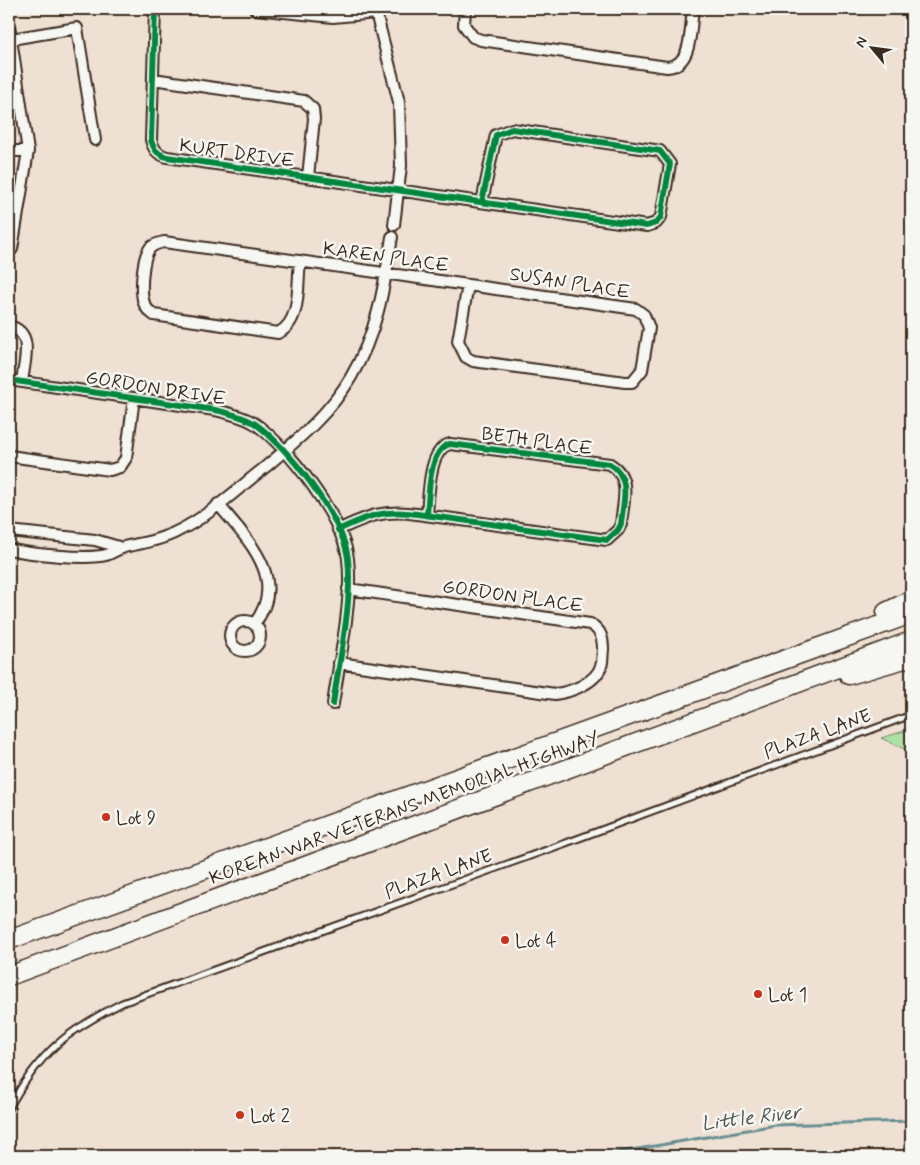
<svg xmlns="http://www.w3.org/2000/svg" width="920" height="1165" font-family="Mynerve,sans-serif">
  <rect width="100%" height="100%" fill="#eee0d3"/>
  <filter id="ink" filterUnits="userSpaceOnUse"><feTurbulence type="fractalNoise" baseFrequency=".02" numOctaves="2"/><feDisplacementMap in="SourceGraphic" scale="10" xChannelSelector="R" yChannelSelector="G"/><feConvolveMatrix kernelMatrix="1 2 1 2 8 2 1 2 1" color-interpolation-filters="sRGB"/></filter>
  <g filter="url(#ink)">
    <path fill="#aee2a4" stroke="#748661" d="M911,729V752L881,738Z"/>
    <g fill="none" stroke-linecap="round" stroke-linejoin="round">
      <path stroke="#678f92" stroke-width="3" d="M403,1156L428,1150L563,1156
        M597,1156L776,1125L911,1121"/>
      <defs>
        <path id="service" d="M9,1108C40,1052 65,1032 122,1003L566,843L911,715"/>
        <path id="minor" d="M155,9L151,140C154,150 157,154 167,157L647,226L656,223L661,217L670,164L660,151L654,150L512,129L496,135L482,202
          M255,9L333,17L376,13
          M375,9L399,102L401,166L394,225
          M465,9L464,25L473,37L481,40L667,67C693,66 690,28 693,9
          M9,26L28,151L12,249L9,248
          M11,39L77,28L95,140
          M153,79L304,101L313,109L314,119L308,177
          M9,151H28
          M300,261C297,284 302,322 278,333L154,315C149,311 146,309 144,303C140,292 142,258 150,248C153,245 159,243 164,242L468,285
          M468,285L636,309L644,315L649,328L642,370L632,382H625L473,361L466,357L458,341Z
          M9,326C35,332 24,362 22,382
          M9,380L215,410C228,413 242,416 254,423C287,445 344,520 348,559C353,600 339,662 333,704
          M9,456L110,470L120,467L126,458L134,398
          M218,504C246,538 290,579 254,624
          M338,530C368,516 384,509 417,514L607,540L618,530L621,524C623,502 632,477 610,464L450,444C428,449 429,496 427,515
          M9,531L95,540L122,548
          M9,549C29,554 87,560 106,555C112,553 118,549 124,547C142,543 161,540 178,531C209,516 236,490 263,469C296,441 329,415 351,377C378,331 384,287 392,237
          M230 636a15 15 0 1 1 30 0a15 15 0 1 1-30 0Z
          M339,663L555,694C571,692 596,683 601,666C603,662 602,655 603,650C603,638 601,630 590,624L348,589"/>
        <path id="motorway" d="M886,612L911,600
          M849,675L911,657
          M9,940L911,614
          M9,976L911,641"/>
      </defs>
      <use href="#service" stroke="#3b2a1e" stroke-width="9"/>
      <use href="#minor" stroke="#3b2a1e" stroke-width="14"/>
      <use href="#motorway" stroke="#3b2a1e" stroke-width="21"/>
      <use href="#service" stroke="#f6f6f2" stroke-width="5"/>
      <use href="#minor" stroke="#f6f6f2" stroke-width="10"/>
      <use href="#motorway" stroke="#f6f6f2" stroke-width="18"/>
      <defs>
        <path id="cycleway" d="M155,9L151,140C154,150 157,154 167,157L647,226L656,223L661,217L670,164L660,151L654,150L512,129L496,135L482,202
          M9,380L215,410C228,413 242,416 254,423C287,445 344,520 348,559C353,600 339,662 333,704
          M338,530C368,516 384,509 417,514L607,540L618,530L621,524C623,502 632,477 610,464L450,444C428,449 429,496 427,515"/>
      </defs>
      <use href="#cycleway" stroke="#f6f6f2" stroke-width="9"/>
      <use href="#cycleway" stroke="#00873e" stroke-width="6"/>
    </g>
  </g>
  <g fill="#c8321e" stroke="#f6f6f2" stroke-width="2">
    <circle cx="106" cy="817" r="5"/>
    <circle cx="505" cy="940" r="5"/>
    <circle cx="758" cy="994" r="5"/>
    <circle cx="240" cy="1115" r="5"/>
  </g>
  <g text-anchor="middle" stroke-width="5" stroke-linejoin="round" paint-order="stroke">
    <g font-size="19" fill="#3b2a1e" stroke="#f6f6f2">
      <text transform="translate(237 152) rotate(8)" y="7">KURT DRIVE</text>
      <text transform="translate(386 256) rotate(8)" y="7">KAREN PLACE</text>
      <text transform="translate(570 282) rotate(9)" y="7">SUSAN PLACE</text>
      <text transform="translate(156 387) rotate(9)" y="7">GORDON DRIVE</text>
      <text transform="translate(537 440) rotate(8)" y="7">BETH PLACE</text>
      <text transform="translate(513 595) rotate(8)" y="7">GORDON PLACE</text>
      <text transform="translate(817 733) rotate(-20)" y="7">PLAZA LANE</text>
      <text transform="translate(404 807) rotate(-20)" y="7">KOREAN WAR VETERANS MEMORIAL HIGHWAY</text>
      <text transform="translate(438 873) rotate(-20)" y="7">PLAZA LANE</text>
    </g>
    <g font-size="19" fill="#3b2a1e" stroke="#f6f6f2" text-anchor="start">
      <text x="116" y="824">Lot 9</text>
      <text x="515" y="947">Lot 4</text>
      <text x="768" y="1001">Lot 1</text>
      <text x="250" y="1122">Lot 2</text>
    </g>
    <g font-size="20" font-style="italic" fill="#4d544e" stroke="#f6f6f2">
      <text transform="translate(751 1117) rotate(-7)" y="7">Little River</text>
    </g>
  </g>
  <rect width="920" height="1165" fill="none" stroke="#f6f6f2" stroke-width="30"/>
  <rect x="15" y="15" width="890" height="1135" fill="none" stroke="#3b2a1e" stroke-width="2" filter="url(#ink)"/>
  <g transform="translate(872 48) rotate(299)" stroke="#f6f6f2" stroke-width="4" paint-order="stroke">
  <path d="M0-4L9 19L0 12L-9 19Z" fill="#3b2a1e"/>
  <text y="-8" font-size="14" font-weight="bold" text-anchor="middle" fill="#3b2a1e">N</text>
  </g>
</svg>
